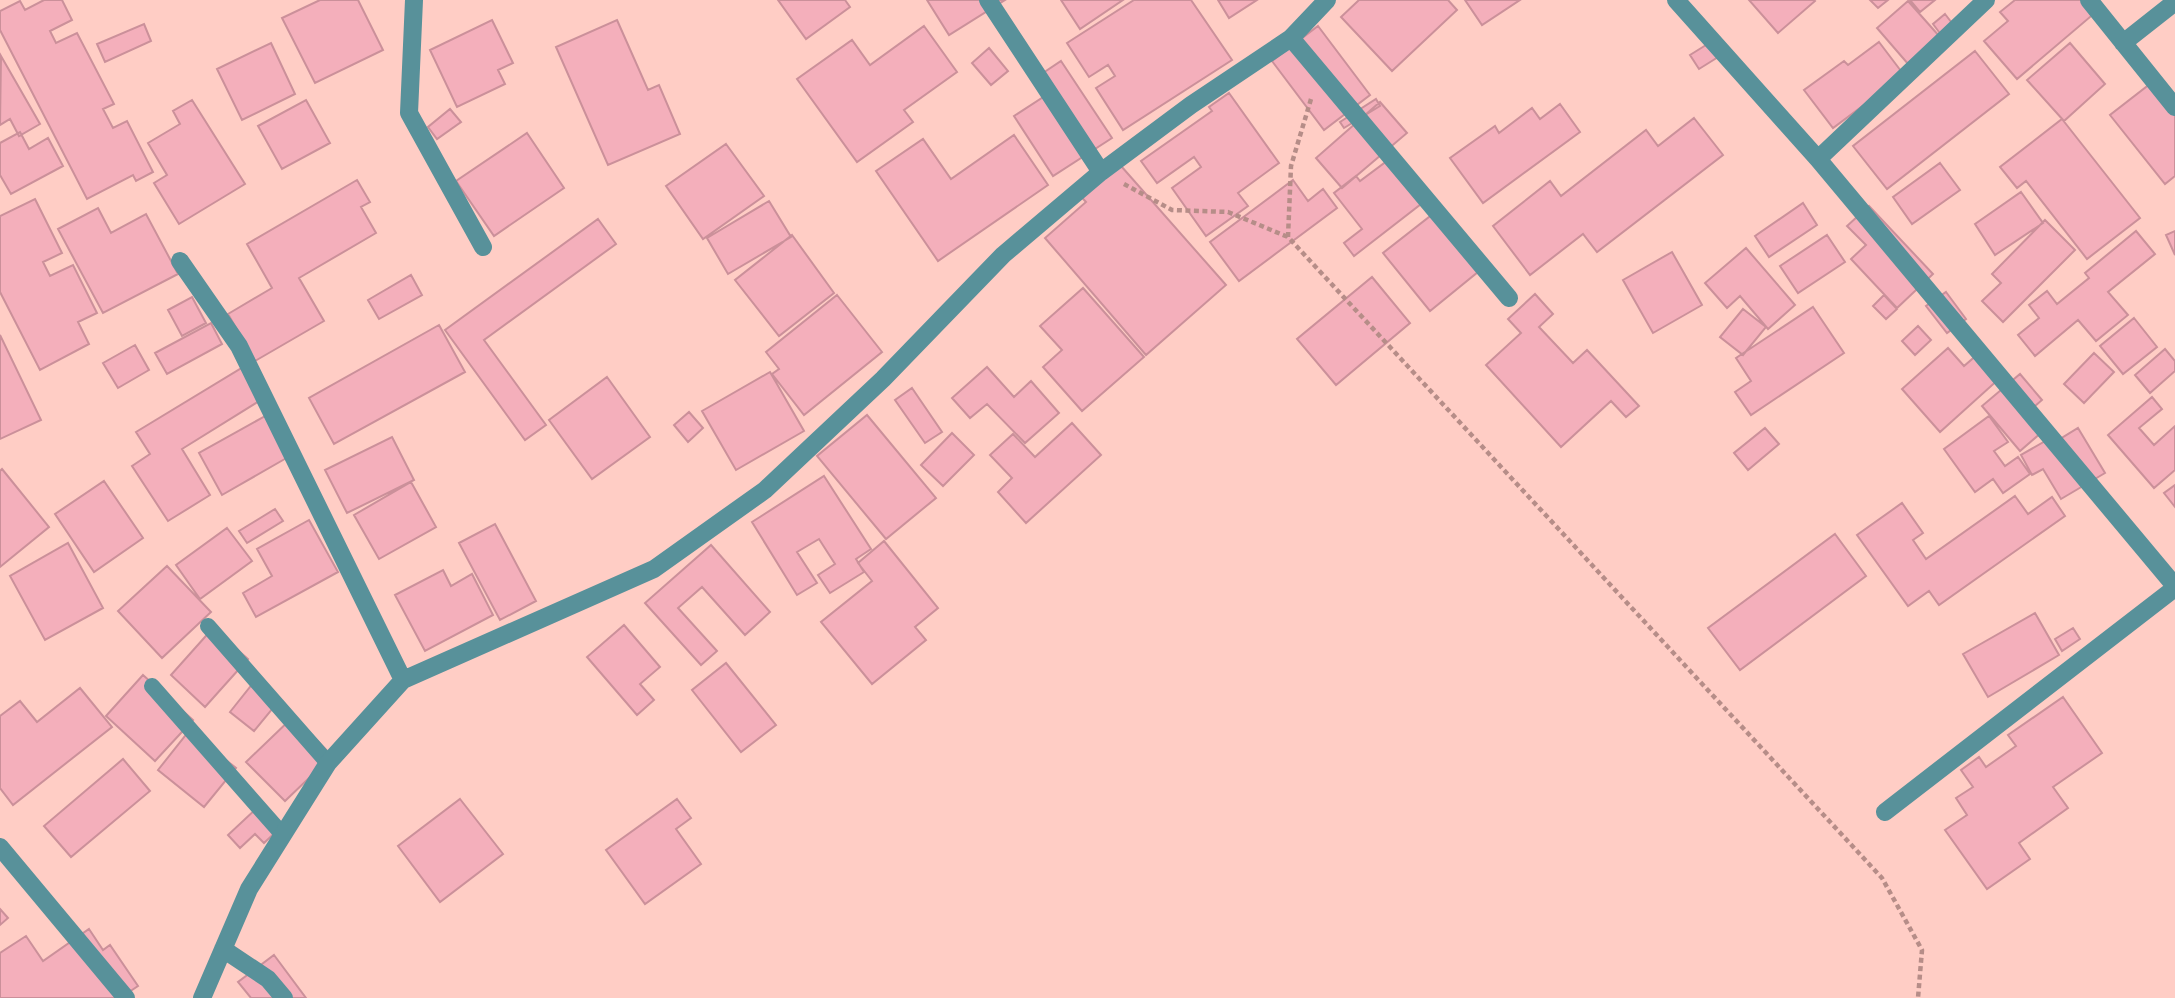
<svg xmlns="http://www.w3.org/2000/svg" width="2175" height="998" font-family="Ubuntu,sans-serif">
  <rect width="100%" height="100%" fill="#ffcdc5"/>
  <path fill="#f4afbb" stroke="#cb909a" stroke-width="2" d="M44,0H62L72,20L50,31L56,43L77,33L114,104L103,109L113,128L127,121L153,172L136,181L133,175L87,199L0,30V11L20,1L25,10Z
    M320,0H358L383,50L315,83L282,18Z
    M778,0H845L850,7L806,39Z
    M927,0H1005L949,35Z
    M1061,0H1123L1080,29Z
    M1134,0H1191L1232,60L1123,130L1096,88L1115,76L1108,65L1089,77L1067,43Z
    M1218,0H1257L1229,18Z
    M1359,0H1448L1457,10L1392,71L1341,17Z
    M1465,0H1520L1482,25Z
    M1749,0H1814L1815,1L1778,33Z
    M1870,0H1888L1878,8Z
    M1910,0H1935L1920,12Z
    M2015,0H2098L2103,6L2017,79L1984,41L2008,21L2000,12Z
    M1908,1L1940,37L1909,65L1877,28Z
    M1945,14L1955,27L1942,36L1933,24Z
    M492,20L513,63L498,70L505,84L457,107L430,50Z
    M617,20L648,90L659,85L680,134L608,165L556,47Z
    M144,24L151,41L105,62L97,44Z
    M924,26L957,72L904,110L913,122L857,162L797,79L852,40L870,65Z
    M1318,26L1370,95L1324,130L1272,61Z
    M1714,40L1723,54L1699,69L1690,55Z
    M1879,42L1904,75L1833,128L1804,90L1844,61L1848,65Z
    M271,43L295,94L242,120L217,69Z
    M2070,43L2105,84L2064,121L2027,80Z
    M989,48L1008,71L991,85L972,63Z
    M1975,51L2009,94L1887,189L1853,146Z
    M1,56L40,124L19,136L10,119L0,125Z
    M1061,61L1112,138L1053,176L1014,116L1054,90L1043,73Z
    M2159,77L2175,97V176L2165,184L2110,115Z
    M1229,93L1279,163L1238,193L1248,206L1206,236L1172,188L1201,167L1194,157L1157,183L1141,161L1212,111L1209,107Z
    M1376,99L1380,106L1344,128L1340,122Z
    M192,100L245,184L179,224L154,183L167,175L148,143L180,124L173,111Z
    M306,100L330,143L282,169L258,126Z
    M1380,102L1407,133L1342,188L1316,158Z
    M1560,104L1580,132L1483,203L1450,158L1495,126L1499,133L1532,108L1540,119Z
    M450,109L461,122L437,139L428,127Z
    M1694,118L1723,155L1597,252L1583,234L1530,275L1493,226L1550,181L1561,196L1646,130L1658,146Z
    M2062,119L2140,218L2087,259L2026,181L2017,188L2000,167Z
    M20,132L29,149L48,138L63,166L11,194L0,175V143Z
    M527,133L564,188L494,236L456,181Z
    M1014,135L1048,185L938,261L876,171L923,139L951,179Z
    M726,144L764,196L703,239L666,186Z
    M1114,158L1226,285L1146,355L1045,238L1086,202L1076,191Z
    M1387,161L1421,204L1354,256L1344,243L1362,229L1334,193L1356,176L1360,181Z
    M1940,163L1960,190L1912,224L1893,197Z
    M357,180L370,202L361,207L376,233L299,278L324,321L255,361L228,314L272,288L247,244Z
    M1293,180L1308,201L1323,189L1337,208L1239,281L1210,242Z
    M2021,192L2043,223L1995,255L1975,224Z
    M35,199L62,253L43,262L50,276L73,265L97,313L78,322L89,344L40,370L0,292V216Z
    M769,201L791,237L728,274L707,238Z
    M1803,203L1817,225L1769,257L1755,236Z
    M1869,206L1933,274L1897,308L1851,259L1866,245L1847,226Z
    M98,208L111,233L146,214L178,274L103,313L58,229Z
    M1438,210L1484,267L1430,311L1383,253Z
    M598,219L616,244L484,340L546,425L525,440L445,330Z
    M2045,220L2075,250L2003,322L1982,301L2001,283L1992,274Z
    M2136,231L2155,254L2108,292L2128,315L2096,341L2078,320L2035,356L2018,335L2039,318L2029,305L2047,291L2057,304L2089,278L2085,273Z
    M2175,231V255L2166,235Z
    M792,235L834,293L779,336L735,280Z
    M1827,235L1845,262L1798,293L1780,266Z
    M1746,248L1795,305L1768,329L1740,296L1727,308L1705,283Z
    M1672,252L1702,305L1653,333L1623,280Z
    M411,275L422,295L379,319L368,300Z
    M1372,277L1410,323L1336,385L1297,339Z
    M1083,288L1144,357L1082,411L1043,367L1062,350L1040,326Z
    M1946,292L1966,319L1947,333L1926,306Z
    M1535,294L1553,314L1539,327L1573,363L1587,350L1639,406L1626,417L1611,401L1561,447L1486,365L1521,333L1508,319Z
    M837,295L882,352L804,415L772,374L779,369L766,352Z
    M1884,295L1897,309L1886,319L1873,306Z
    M192,297L206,323L182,336L168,310Z
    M1813,307L1844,353L1751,415L1735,392L1751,381L1736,358Z
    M1743,309L1766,327L1743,355L1720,337Z
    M2134,318L2157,347L2123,374L2100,346Z
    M211,323L222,344L167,374L155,353Z
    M439,325L465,372L334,444L309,398Z
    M1918,326L1931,340L1915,355L1902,341Z
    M0,335L41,420L0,439Z
    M135,345L149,370L118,388L103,363Z
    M1948,348L1964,366L1978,354L2000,378L1940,432L1902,389Z
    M2165,349L2175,361V371L2150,393L2135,375Z
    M2094,353L2114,372L2084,403L2064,384Z
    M245,366L264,398L182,449L210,495L168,521L132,466L150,454L136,432Z
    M987,367L1014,397L1031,381L1059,413L1025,443L987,404L970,418L952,398Z
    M770,372L804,431L736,470L702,411Z
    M2020,374L2042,400L2027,413L2042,432L2020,451L1982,406Z
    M607,377L650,437L592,479L549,420Z
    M912,388L942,432L925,443L895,400Z
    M2152,397L2162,409L2139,428L2154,445L2175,426V470L2154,488L2108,435Z
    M689,412L703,428L688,442L674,425Z
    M267,415L290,456L222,495L199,453Z
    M867,415L936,498L886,539L817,456Z
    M1989,416L2008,442L1994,451L2005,466L2018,457L2030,474L2003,493L1993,479L1975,492L1944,449Z
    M1072,423L1101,455L1026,523L998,492L1012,478L990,455L1013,434L1035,457Z
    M1765,428L1779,444L1748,470L1734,453Z
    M2078,428L2105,473L2061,499L2043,469L2032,475L2021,455L2047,440L2050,445Z
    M952,433L974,455L943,486L921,465Z
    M392,437L414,480L347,513L325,470Z
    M2,469L49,527L0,567V471Z
    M824,476L871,549L856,559L864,572L830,593L818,575L835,564L819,539L797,552L817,583L797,595L752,522Z
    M104,481L143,538L94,572L55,514Z
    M411,482L436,527L379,559L354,515Z
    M2175,485V507L2164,493Z
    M2015,496L2028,514L2052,497L2065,516L1939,605L1929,591L1908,606L1857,535L1902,503L1923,533L1913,540L1926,559Z
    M275,509L283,521L247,543L239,531Z
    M309,520L338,572L256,617L243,593L272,576L257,549Z
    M495,524L536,601L500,620L459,543Z
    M227,528L252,561L200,599L176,565Z
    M1835,534L1866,576L1740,670L1708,628Z
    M884,541L938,608L915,627L926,640L872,684L821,622L872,581L858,563Z
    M68,543L103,608L45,640L10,576Z
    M711,545L770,612L745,635L702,587L678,608L717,651L701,665L645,603Z
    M167,566L211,612L162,658L118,611Z
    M443,570L451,586L472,574L493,615L425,651L395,595Z
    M2035,613L2059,655L1988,697L1963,654Z
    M624,625L660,667L640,684L654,700L637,715L587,657Z
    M213,628L248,659L205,707L171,675Z
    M2073,628L2080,639L2062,651L2055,639Z
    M726,663L776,725L741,752L692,690Z
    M143,675L193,720L155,761L106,716Z
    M254,682L278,702L254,731L230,712Z
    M80,688L112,727L13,805L0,788V716L20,701L37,722Z
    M2063,697L2102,753L2053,787L2068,808L2019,843L2030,859L1987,889L1945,830L1967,815L1956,798L1973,787L1961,770L1979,757L1986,767L2016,746L2008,735Z
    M294,716L332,756L285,801L246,762Z
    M189,731L236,768L204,807L158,770Z
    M123,759L150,791L71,857L44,826Z
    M460,799L503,854L440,902L398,846Z
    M677,799L691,818L676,829L701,864L645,904L606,850Z
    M259,806L280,828L264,843L255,834L240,848L228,835Z
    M0,909L8,918L0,925Z
    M89,929L103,950L110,945L138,986L120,998H0V953L26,936L43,961Z
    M274,955L306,998H251L238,982Z"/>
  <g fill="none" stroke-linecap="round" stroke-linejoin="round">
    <path stroke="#b68d88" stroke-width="4.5" stroke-dasharray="5 3.5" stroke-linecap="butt" d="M1311,99L1291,166L1288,237L1882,878L1922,950L1918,998
      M1124,184L1172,210L1228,212L1288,237"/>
    <path stroke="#58919a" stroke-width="16" d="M208,626L328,763
      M152,686L283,835"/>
    <path stroke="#58919a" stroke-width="18" d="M414,0L409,113L483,247
      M988,0L1101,172
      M1676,0L1818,159L2175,586
      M2089,0L2175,107
      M1291,38L1509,298
      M2123,43L2175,2
      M1818,159L1986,0
      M180,261L239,346L403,680
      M1885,812L2175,588
      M0,847L126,998
      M223,949L268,979L284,998
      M202,998L249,889L328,763L403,680L654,569L765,490L883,379L1003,255L1101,172L1191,105L1291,38L1327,0"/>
  </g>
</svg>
